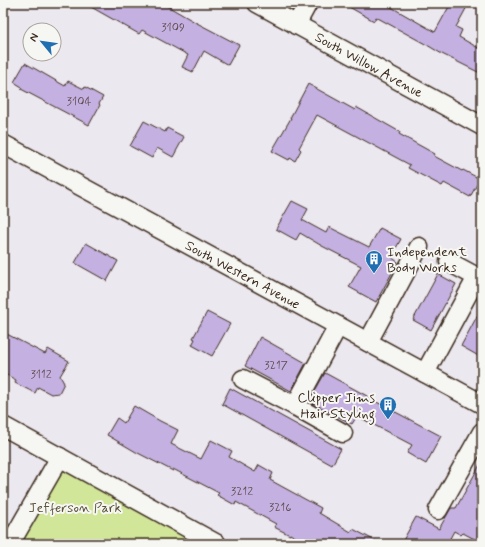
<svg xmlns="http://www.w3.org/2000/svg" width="485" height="547" font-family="Mynerve,sans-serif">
  <rect width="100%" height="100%" fill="#ece8ef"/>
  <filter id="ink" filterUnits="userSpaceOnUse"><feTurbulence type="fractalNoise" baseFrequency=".025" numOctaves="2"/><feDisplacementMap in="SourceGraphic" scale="8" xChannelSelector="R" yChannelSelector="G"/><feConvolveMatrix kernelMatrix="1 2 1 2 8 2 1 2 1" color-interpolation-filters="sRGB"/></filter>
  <g filter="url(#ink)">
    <path fill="#d2e69a" stroke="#86885c" d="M60,457L217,544H10Z"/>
    <path fill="#c5b1e1" stroke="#3b2a1e" d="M84,3H162L195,22L239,45L228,65L204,51L193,72L182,67L188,55L142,30L139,34Z
      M342,3H384L435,32L451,3H469L456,27L462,30L459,37L482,50V74L442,54L427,45L376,17L374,21Z
      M25,63L65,86L68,81L84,89L85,87L103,97L99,104L100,105L89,125L21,89L22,87L14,82Z
      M308,84L355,110L356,107L400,132L399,134L435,154L434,156L462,171L463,170L480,179L470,197L444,183L442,186L408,168L410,165L317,115L299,148L301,150L295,161L290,158L289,160L272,151L291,118H290Z
      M144,121L165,132L167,128L184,137L173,157L157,148L152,158L130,146Z
      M292,201L308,209L302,220L326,233L329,227L369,247L380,228L401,239L391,257L398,262L376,302L349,287L361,266L322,246L300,233L296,240L276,229Z
      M86,243L118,261L107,281L75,263Z
      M438,274L456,284L431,330L413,320Z
      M482,307V358L461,346Z
      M207,312L230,324L212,356L192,345L195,339L193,338Z
      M3,332L45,354L48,349L69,361L60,376L64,383L59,393L51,394L38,387L35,393L15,383L16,380L3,373Z
      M260,337L306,363L291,391L245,366Z
      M325,373L367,396V397L441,436L426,464L407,453L412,445L357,416L352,424L309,401Z
      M230,388L341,449L332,465L222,404Z
      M134,406L160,421L178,430L171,444L201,459L211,440L232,451L229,457L255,472L259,465L273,473L270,480L321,508L319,513L351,532L353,529L381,544H307L290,534V535L274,527L276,524L236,502L235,505L217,495L219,493L173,469V471L136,452L107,435L117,418L124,423Z
      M482,461V543L463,533L461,535L454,531L447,544H401L416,517L439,529L451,508H456Z"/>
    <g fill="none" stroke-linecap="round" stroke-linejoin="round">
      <defs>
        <g id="minor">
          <path id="s1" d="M257,3L482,126"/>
          <path d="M296,25L308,3"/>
          <path id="s2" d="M3,144L482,404"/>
          <path d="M449,262L477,277"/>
          <path d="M338,326L295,406L343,433"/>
          <path d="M368,342L419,247"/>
          <path d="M425,373L477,277L482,280"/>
          <path d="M243,379L295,406"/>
          <path d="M3,426L217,544"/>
          <path d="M438,510L482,432"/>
          <path d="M10,544L60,457"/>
        </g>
      </defs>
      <use href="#minor" stroke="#3b2a1e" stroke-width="21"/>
      <use href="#minor" stroke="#f6f6f2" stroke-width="18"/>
    </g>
  </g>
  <defs>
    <symbol id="building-pin" viewBox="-11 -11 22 30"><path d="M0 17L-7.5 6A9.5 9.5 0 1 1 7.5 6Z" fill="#1f6fb2" stroke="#f6f6f2"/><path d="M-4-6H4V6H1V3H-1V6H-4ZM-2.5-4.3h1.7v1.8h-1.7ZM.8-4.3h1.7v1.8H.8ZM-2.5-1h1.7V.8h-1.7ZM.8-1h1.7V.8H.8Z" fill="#fff"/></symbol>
  </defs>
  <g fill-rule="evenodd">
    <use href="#building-pin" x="364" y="249" width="20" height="27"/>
    <use href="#building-pin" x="378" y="395" width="20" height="27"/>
  </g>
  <g text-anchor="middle" stroke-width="4" stroke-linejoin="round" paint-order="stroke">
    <g font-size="12" fill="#5e4c4f">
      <text x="173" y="31">3109</text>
      <text x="79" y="105">3104</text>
      <text x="276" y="369">3217</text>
      <text x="41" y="378">3112</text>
      <text x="242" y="495">3212</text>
      <text x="280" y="511">3216</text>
    </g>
    <g font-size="14" fill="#3b2a1e" stroke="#f6f6f2">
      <text dy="5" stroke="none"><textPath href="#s1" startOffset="128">South Willow Avenue</textPath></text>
      <text dy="5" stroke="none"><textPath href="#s2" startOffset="273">South Western Avenue</textPath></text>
    </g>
    <g font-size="14" fill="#3b2a1e" stroke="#f6f6f2" text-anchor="start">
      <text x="387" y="256">Independent<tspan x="387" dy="16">Body Works</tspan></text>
      <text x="375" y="402" text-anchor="end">Clipper Jims<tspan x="375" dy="16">Hair Styling</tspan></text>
    </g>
    <g font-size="14" fill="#595037" stroke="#f6f6f2">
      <text x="75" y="512">Jefferson Park</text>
    </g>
  </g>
  <rect width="485" height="547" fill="none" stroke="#f6f6f2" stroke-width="16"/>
  <rect x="8" y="8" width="469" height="531" fill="none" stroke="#3b2a1e" stroke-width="1.5" filter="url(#ink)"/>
  <g transform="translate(42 42) rotate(299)"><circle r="19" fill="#f6f6f2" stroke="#aba49d"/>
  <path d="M0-3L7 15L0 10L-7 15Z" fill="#1f6fb2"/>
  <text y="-6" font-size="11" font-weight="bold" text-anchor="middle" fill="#3b2a1e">N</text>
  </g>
</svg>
